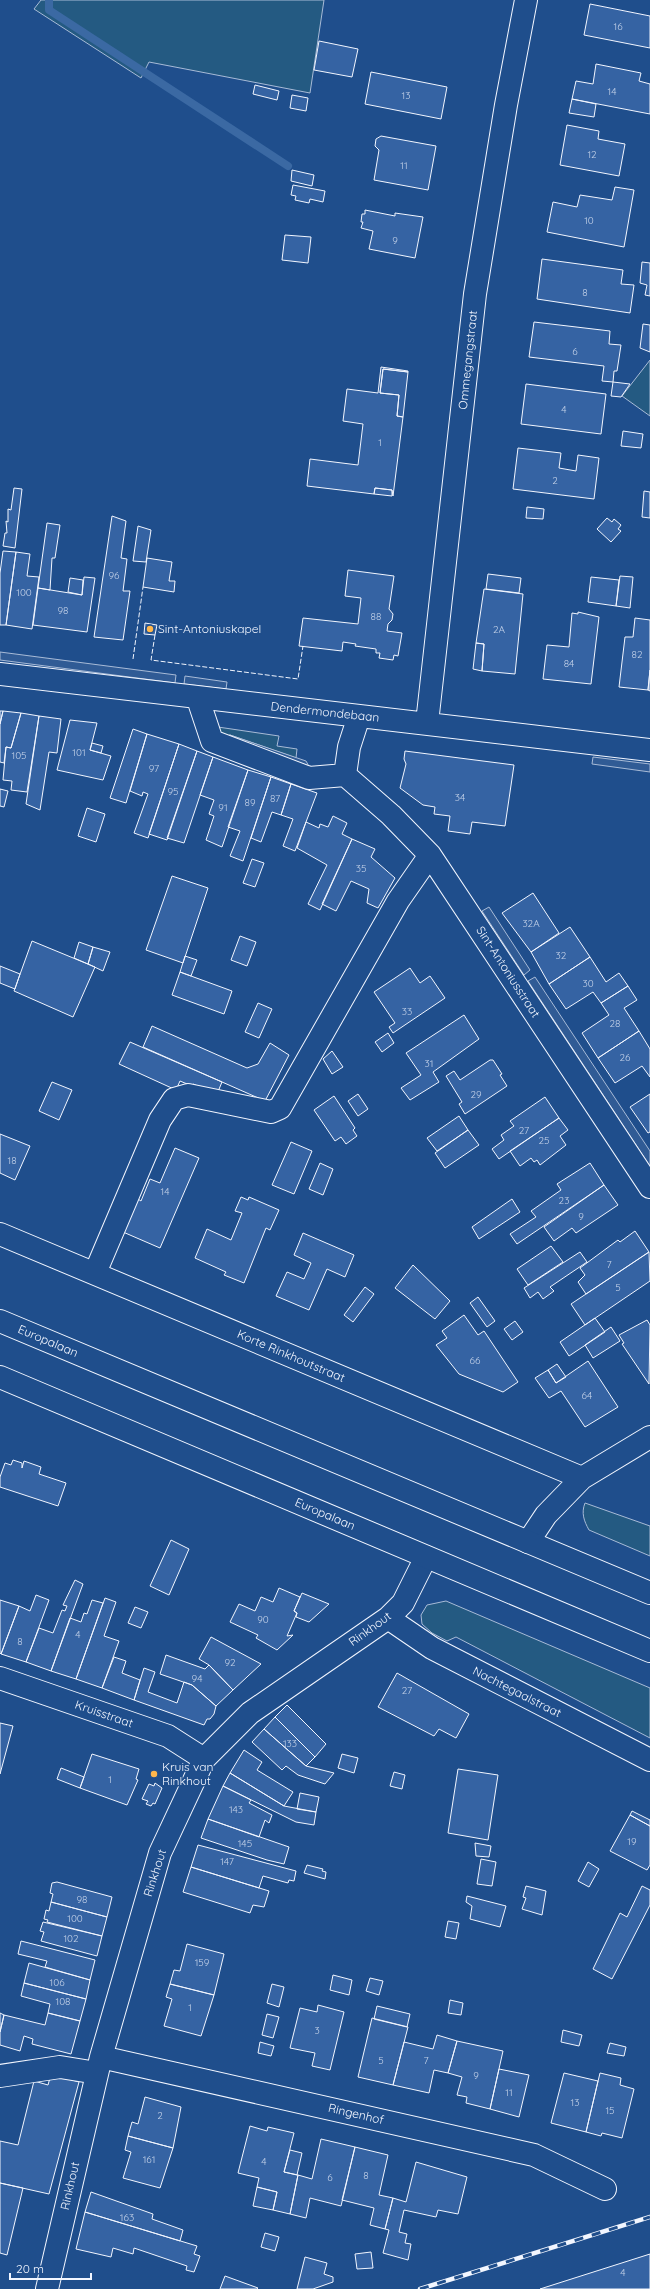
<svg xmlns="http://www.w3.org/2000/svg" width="650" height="2289" font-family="Quicksand,sans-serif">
  <rect width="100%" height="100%" fill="#1f4e8c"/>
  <path fill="#245a82" stroke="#a8bbd7" d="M41,0H324L310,93L149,62L141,78L34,9Z
    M650,360V416L622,396Z
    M211,726L279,736L277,746L297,749L296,758L230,735L220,739Z
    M585,1503L650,1526V1556L589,1530C584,1521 581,1513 585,1503Z
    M446,1601L650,1688V1738L456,1637L447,1641L432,1633L422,1624L421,1615L427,1605Z"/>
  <path fill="#305b95" stroke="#a8bbd7" d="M0,652L176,675L175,683L0,660Z
    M185,676L227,682L226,689L184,684Z
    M230,735L306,761L311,770L220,739Z
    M593,757L650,764V772L592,764Z
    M489,907L530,970L524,975L482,911Z
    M535,977L650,1151V1166L528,981Z"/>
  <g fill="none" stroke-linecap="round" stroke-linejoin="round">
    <path stroke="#3b69a3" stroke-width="8" d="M49,0V10L288,166"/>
  </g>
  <path fill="#3563a3" stroke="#f2f6ff" d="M590,4L650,16V48L584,35Z
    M319,41L358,49L352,77L314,70Z
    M596,64L641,73L639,81L650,84V114L572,99L576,81L593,84Z
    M371,72L447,87L441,119L365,104Z
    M255,85L279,91L277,100L253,94Z
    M292,95L308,98L306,111L290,108Z
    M572,99L596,104L594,117L569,113Z
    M567,125L599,131L598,139L625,144L619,176L560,165Z
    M381,136L436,146L428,190L374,180L379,150L375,146L376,139Z
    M292,170L314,175L312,186L291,181Z
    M293,185L325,191L323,202L310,199L309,203L295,200L296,196L291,195Z
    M615,187L634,190L624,247L547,232L553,202L577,207L580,195L612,200Z
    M365,210L395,216V213L423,217L415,258L369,249L373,231L361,228L363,222H361L362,214H365Z
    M285,235L311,237L308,263L282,260Z
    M542,259L623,270L621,284L634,285L630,313L537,299Z
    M642,262L650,263V296L645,295L647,285L640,283Z
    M534,322L610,331L609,344L621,345L617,371H614L613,382L602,381L604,366L529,357Z
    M643,324L650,325V352L640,348Z
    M381,367L408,371V372L383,369L380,393L399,395L397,416L403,417L393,496L392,490L375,488L374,494L307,486L310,459L358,465L363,424L343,421L347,389L378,393Z
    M383,369L408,372L403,417L397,416L399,395L380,393Z
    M613,382L630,384L621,397L611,396Z
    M526,384L606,394L601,434L521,424Z
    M623,431L643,434L641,448L621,446Z
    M518,448L561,453L559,468L576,471L578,455L599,458L594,499L513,489Z
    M14,488L22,489L15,548L3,546L5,533H7L6,521L8,522V509L11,510Z
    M375,488L392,490V496L374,494Z
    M644,491L650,492V518L642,517Z
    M527,507L544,509L543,519L526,518Z
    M112,516L126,521L121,558L127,559L123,591H130L123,640L94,637Z
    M607,518L612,522L614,519L621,525L618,529L621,531L611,542L597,529Z
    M47,523L60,525L55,558H52L50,590L38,588Z
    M138,526L151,530L146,562L133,561Z
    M3,551L16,552L6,625H0V573Z
    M16,552L30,554L27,576L39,577L32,629L6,625Z
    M147,558L172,562L169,581H175L174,592L143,587Z
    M348,570L394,576L389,609L393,614L392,620L388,624L387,631L402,633L398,656L394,655L393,660L379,658L380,653H376V649L355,646L356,644L343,642L342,651L299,646L303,618L358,624L361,598L345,596Z
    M488,574L521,578L519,593L486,589Z
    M620,576L633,577L630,608L616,606Z
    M84,577L95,578L87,632L33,625L38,588L82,595Z
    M591,577L619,580L616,606L588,602Z
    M70,578L83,580L82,595L68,592Z
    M484,589L523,594L515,674L482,671L484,644L476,643Z
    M578,612L599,617L591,684L543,679L547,645L569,647L572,613L578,614Z
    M635,618L650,620V670L648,690L619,687L625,637H633Z
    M145,623L157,625L155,635L144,634Z
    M476,643L484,644L482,671L473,669Z
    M650,670V691L648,690Z
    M0,711H3L0,724Z
    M3,711L21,713L11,748L6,747L4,763L0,762V724Z
    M21,713L39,716L27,792L11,790L12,781L3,780L6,747L11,748Z
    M39,716L61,719L57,753L49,752L40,810L26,804Z
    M70,720L97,723L90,750L111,756L103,780L57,770Z
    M133,729L147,734L126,803L110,798Z
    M147,734L179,744L148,838L134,833L148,794L143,792L142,796L130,791Z
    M92,743L103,746L101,753L90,750Z
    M179,744L197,751L167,840L149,834Z
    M197,751L213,757L184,843L167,838Z
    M405,751L514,765L505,826L472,822L470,834L448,831L450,816L434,814L435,807L423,805L400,788L406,764L404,759Z
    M213,757L248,770L222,847L206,840L214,816L209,814L214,800L200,795Z
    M248,770L271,777L243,861L230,856L240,831L228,827Z
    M271,777L291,784L281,815L272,812L261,842L251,838Z
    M291,784L317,793L295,851L283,846L293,819L281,815Z
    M0,789L8,791L4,807L0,806Z
    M87,808L105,814L96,842L78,836Z
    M333,816L347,823L342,834L352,839L320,910L308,904L327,865L297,848L306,822L319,828L320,824L328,827Z
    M352,839L375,849L371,857L395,878L378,908L367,903L369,889L351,881L336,911L322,904Z
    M252,859L264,863L255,887L243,883Z
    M172,876L208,888L183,963L146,950Z
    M533,893L559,933L531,952L502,913Z
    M570,927L590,957L549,984L531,952Z
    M240,936L256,942L247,966L231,960Z
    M32,941L95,967L73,1017L14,991Z
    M79,942L93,947L88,964L74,958Z
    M93,947L110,952L103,971L88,964Z
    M185,956L197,960L191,976L180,972Z
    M590,957L606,982L619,973L628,986L601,1003L593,992L566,1009L549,984Z
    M0,966L20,974L15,989L0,983Z
    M410,968L420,983L430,976L445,998L393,1033L389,1027L395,1023L374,992Z
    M180,972L232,991L224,1014L172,995Z
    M628,986L637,1000L624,1008L639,1031L598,1058L582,1033L609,1015L601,1003Z
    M258,1003L272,1009L259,1038L245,1032Z
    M464,1015L479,1039L433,1072L439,1082L410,1100L401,1088L421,1075L406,1053Z
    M152,1026L247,1068L258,1064L270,1043L289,1055L265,1101L143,1047Z
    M639,1031L650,1049V1077L642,1066L615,1083L598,1058Z
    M388,1033L394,1043L382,1052L375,1042Z
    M130,1042L222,1082L217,1094L193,1084L192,1086L180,1081L176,1090L119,1064Z
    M332,1051L343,1067L332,1074L323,1059Z
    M490,1060H493L502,1074L500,1075L507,1086L465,1114L459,1104L462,1102L446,1076L454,1071L460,1080Z
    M52,1082L72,1090L59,1120L39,1111Z
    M358,1094L368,1109L358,1116L348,1101Z
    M650,1094V1132L648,1133L630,1107Z
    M334,1096L355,1128L353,1130L357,1136L346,1144L341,1137L335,1141L314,1110Z
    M545,1097L559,1118L499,1159L492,1149L504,1140L501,1135L514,1126L510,1121Z
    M459,1116L468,1130L437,1151L427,1138Z
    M559,1118L568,1130L560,1136L566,1145L540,1165L537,1160L534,1162L531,1158L520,1166L510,1151Z
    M468,1130L479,1145L445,1168L435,1153Z
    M0,1134L30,1146L15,1180L0,1173Z
    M291,1142L312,1151L294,1194L272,1185Z
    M175,1148L199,1158L160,1248L123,1232L138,1199L141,1201L150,1179L160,1183Z
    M320,1163L333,1169L323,1195L309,1189Z
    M590,1163L604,1185L517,1244L510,1234L536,1217L531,1211L561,1190L557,1184Z
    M604,1185L618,1205L576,1233L572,1228L554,1241L544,1227Z
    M241,1197L248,1200L249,1197L279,1210L270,1230L266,1228L244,1283L224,1275L226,1272L195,1258L207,1229L231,1240L242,1213L235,1211Z
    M512,1199L520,1212L479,1239L472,1227Z
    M635,1231L649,1252L586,1294L578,1282L585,1275L580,1268L618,1240L620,1242Z
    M303,1233L354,1255L345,1277L327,1269L309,1310L276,1296L287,1272L304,1279L311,1263L294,1255Z
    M551,1246L563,1262L528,1285L517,1269Z
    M580,1252L587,1262L550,1287L554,1291L543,1299L538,1292L530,1298L524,1288Z
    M649,1252L650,1281L585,1325L571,1304Z
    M413,1265L450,1301L435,1319L395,1288Z
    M365,1287L374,1294L353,1322L344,1315Z
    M478,1297L495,1321L487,1327L470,1303Z
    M464,1315L478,1335L484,1331L518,1382L503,1392L459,1374L436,1345L447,1338L442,1331Z
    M595,1318L605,1332L569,1356L560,1342Z
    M647,1320L650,1325L649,1384L622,1344L624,1343L619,1335Z
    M515,1321L523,1332L512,1340L504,1329Z
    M611,1327L620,1341L593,1358L585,1345Z
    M588,1361L618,1407L585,1427L561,1391L549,1398L535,1378L548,1370L556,1383Z
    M557,1364L566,1377L556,1383L548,1370Z
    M13,1460L22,1463V1468L24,1461L41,1467L39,1474L66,1483L58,1506L0,1487V1477L5,1463L11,1465Z
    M171,1540L189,1549L169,1595L150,1586Z
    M75,1580L83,1584L51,1671L26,1662L39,1628L53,1633L62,1610L65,1611L67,1606L63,1605Z
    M279,1588L300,1597L294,1611L297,1613L287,1636L293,1635L277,1650L256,1638L258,1635L230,1622L239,1604L255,1611L261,1597L273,1602Z
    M302,1593L329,1604L309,1622L296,1617L297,1613L294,1611Z
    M36,1595L49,1600L26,1662L1,1654L19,1606L30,1611Z
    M105,1598L116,1602L104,1636L119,1641L102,1688L76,1679Z
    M0,1600L19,1606L1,1654L0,1653Z
    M92,1600L103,1603L76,1679L51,1671L70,1618L81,1622L84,1613L87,1614Z
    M135,1607L148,1612L141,1628L128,1623Z
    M211,1637L261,1664L233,1690L209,1665L199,1659Z
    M166,1655L205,1669L209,1665L233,1690L216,1706L192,1685L160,1674Z
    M114,1657L126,1661L122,1673L140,1680L134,1700L102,1688Z
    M144,1668L155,1672L148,1692L177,1703L184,1682L192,1685L216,1706L214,1714L210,1719H207L204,1725L134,1700Z
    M397,1673L469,1714L456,1738L439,1729L434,1736L378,1707Z
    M287,1705L326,1744L315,1757L275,1717Z
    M275,1717L315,1757L306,1766L264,1729Z
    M0,1723L13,1726L0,1774Z
    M264,1729L306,1766L334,1773L325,1784L298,1775L286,1766L282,1770L252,1742Z
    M244,1750L262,1762L257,1770L293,1792L284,1806L230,1773Z
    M92,1754L139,1769L136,1779L138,1780L127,1805L80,1788Z
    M342,1754L358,1758L354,1773L338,1768Z
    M61,1768L84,1777L80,1788L57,1779Z
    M458,1769L498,1775L488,1840L448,1833Z
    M394,1772L405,1775L402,1789L390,1786Z
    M230,1773L284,1806L316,1812L314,1825L296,1822L223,1786Z
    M155,1783L162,1788L155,1804L153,1803L151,1806L146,1804L148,1801L142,1799L149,1784L154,1786Z
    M223,1786L251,1800L249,1803L272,1815L269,1823L265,1820L259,1837L208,1819Z
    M300,1793L319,1797L316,1812L297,1809Z
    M632,1811L650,1820V1826L630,1815Z
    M630,1815L650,1826V1865L647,1870L610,1851Z
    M208,1819L289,1847L284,1864L267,1860L201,1838Z
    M475,1843L491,1846L489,1857L476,1856Z
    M198,1845L296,1871L294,1881L289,1880L288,1883L263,1876L259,1888L191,1867Z
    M481,1859L496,1862L492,1886L477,1884Z
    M588,1862L599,1869L589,1887L578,1881Z
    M307,1865L323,1869L322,1871L326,1872L325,1879L304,1873Z
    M191,1867L269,1891L264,1907L253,1905L250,1913L183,1892Z
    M57,1882L112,1897L107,1917L51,1902L53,1894L50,1893L52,1883Z
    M526,1886L546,1891L542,1915L522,1909L526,1898L523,1897Z
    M642,1886L650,1890V1905L612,1979L593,1969L620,1913L627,1917Z
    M467,1896L506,1906L500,1927L470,1919L472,1906L466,1902Z
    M51,1902L107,1917L102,1936L47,1922L48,1920L44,1919L46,1910L49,1911Z
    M448,1921L459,1923L456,1939L445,1937Z
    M43,1922L102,1936L97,1956L41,1941L44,1932L40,1931Z
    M21,1941L95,1960L90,1980L45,1967L47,1961L18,1954Z
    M187,1944L224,1954L214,1995L170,1984L174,1970L180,1971Z
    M29,1963L90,1980L86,1999L24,1983Z
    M333,1975L352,1980L349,1995L330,1990Z
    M370,1978L383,1981L379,1995L366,1991Z
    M24,1983L86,1999L80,2021L48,2013L50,2004L21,1996Z
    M170,1984L214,1995L201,2036L164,2026L172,1999L166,1997Z
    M272,1984L284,1987L279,2007L267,2003Z
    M450,2000L463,2003L461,2015L448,2013Z
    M318,2005L344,2012L330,2070L312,2066L315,2053L290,2048L300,2008L317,2012Z
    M377,2006L410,2014L407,2027L374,2019Z
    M0,2013L4,2015L0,2032Z
    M48,2013L80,2021L71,2054L32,2044L33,2039L24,2036L20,2051L0,2045V2032L4,2015L45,2025Z
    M267,2014L279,2017L273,2038L262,2035Z
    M372,2018L408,2027L393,2085L358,2077Z
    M563,2030L582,2035L579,2046L561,2042Z
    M437,2035L457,2041L448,2073L434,2070L429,2093L393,2085L404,2042L433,2049Z
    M457,2041L503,2051L490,2109L466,2103L467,2097L457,2095L462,2077L448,2073Z
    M260,2042L274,2046L271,2056L258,2053Z
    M610,2043L626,2047L624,2056L607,2053Z
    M499,2069L529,2075L519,2117L490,2109Z
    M564,2073L598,2081L586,2132L551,2123Z
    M600,2073L621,2078L620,2085L634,2089L622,2138L602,2133L601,2136L586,2132Z
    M51,2074L79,2082L49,2194L0,2183V2141L18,2145L34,2081L48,2085Z
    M145,2097L181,2107L173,2148L128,2136L132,2122L138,2124Z
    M250,2126L267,2131L268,2127L294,2133L284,2172L298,2175L290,2214L273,2210L277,2192L257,2187L259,2178L238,2173Z
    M128,2136L173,2148L160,2188L123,2178L131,2152L125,2150Z
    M321,2139L355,2147L341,2206L310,2198L306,2218L290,2214L298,2175L312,2179Z
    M355,2147L388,2155L379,2195L393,2198L385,2229L370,2225L374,2208L342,2200Z
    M290,2150L302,2153L297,2175L284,2172Z
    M416,2162L467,2177L458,2214L438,2210L436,2217L404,2210L399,2232L407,2234L405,2243L411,2244L408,2260L383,2253L389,2230L385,2229L393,2198L406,2202Z
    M0,2183L23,2188L7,2255L0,2253Z
    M257,2187L277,2192L273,2210L253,2206Z
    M91,2192L153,2214L152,2219L183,2230L180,2241L85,2212Z
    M85,2212L197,2246L194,2254L200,2256L194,2272L186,2270L187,2266L134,2248L133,2254L113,2248L111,2257L76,2249Z
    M265,2233L279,2237L275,2251L261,2247Z
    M371,2252L373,2268L357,2269L355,2254Z
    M650,2254V2289H540Z
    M305,2257L327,2263L324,2274L333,2277V2282L313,2289H297Z
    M225,2276L258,2288L257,2289H220Z"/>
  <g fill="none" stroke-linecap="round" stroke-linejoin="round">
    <defs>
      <path id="minor" d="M0,674C216,701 433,724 650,750
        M198,699L212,741L309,778L345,775
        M359,716L349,747L345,775L391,815L430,855L650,1187
        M427,723L475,294L506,105L526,0
        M0,1234L582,1478
        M95,1273L160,1120L174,1099L188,1095L271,1112L280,1108L398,901L430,855
        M528,1542L546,1515L582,1478L650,1437
        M388,1618L432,1648L650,1760
        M0,1678L168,1736L204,1759
        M101,2057L534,2155L605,2189
        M0,2076L60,2067L97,2073
        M47,2289L101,2057L160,1853L204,1759L250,1713L388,1618L403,1603L426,1557"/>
      <path id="highway" d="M0,1321L650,1593
        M0,1377L650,1651"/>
    </defs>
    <use href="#minor" stroke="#f2f6ff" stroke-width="24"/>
    <use href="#highway" stroke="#f2f6ff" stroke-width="24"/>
    <use href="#minor" stroke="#1f4e8c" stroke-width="22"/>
    <use href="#highway" stroke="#1f4e8c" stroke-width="22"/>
    <defs>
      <path id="rail" d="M420,2289L650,2217"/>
    </defs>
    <use href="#rail" stroke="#f2f6ff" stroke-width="4.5"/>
    <use href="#rail" stroke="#1f4e8c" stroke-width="3" stroke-dasharray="9" stroke-linecap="butt"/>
    <path stroke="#f2f6ff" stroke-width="1" stroke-dasharray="5 2" stroke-linecap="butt" d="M155,635L151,660L298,679L303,646
      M133,659L143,587"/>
  </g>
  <g fill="#ffb74d" stroke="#1f4e8c" stroke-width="1.5">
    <circle cx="150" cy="629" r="4"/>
    <circle cx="154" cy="1774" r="4"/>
  </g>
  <g text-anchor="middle" stroke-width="3" stroke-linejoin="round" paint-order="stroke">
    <g font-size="10" fill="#c3d1e8">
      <text x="618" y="30">16</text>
      <text x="612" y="95">14</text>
      <text x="406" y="99">13</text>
      <text x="592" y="158">12</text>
      <text x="404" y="169">11</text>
      <text x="589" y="224">10</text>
      <text x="395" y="244">9</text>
      <text x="585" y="296">8</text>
      <text x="575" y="355">6</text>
      <text x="564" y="413">4</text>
      <text x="380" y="446">1</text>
      <text x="555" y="484">2</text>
      <text x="114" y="579">96</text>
      <text x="24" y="596">100</text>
      <text x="63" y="614">98</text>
      <text x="376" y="620">88</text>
      <text x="499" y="633">2A</text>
      <text x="637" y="658">82</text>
      <text x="569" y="667">84</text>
      <text x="79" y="756">101</text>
      <text x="19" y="759">105</text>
      <text x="154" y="772">97</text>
      <text x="173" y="795">95</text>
      <text x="460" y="801">34</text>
      <text x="275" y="802">87</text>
      <text x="250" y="806">89</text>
      <text x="223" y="811">91</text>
      <text x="361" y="872">35</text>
      <text x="531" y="927">32A</text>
      <text x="561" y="959">32</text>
      <text x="588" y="987">30</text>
      <text x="407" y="1015">33</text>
      <text x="615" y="1027">28</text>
      <text x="625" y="1061">26</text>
      <text x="429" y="1067">31</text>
      <text x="476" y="1098">29</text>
      <text x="524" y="1134">27</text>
      <text x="544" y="1144">25</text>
      <text x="12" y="1164">18</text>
      <text x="165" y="1195">14</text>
      <text x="564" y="1204">23</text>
      <text x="581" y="1220">9</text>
      <text x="609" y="1268">7</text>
      <text x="618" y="1291">5</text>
      <text x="475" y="1364">66</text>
      <text x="587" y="1399">64</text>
      <text x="263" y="1623">90</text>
      <text x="78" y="1638">4</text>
      <text x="20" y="1645">8</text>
      <text x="230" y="1666">92</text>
      <text x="197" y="1682">94</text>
      <text x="407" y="1694">27</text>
      <text x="290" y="1747">133</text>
      <text x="110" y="1783">1</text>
      <text x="236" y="1813">143</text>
      <text x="632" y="1845">19</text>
      <text x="245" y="1847">145</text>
      <text x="227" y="1865">147</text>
      <text x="82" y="1903">98</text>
      <text x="75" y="1922">100</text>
      <text x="71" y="1942">102</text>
      <text x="202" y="1966">159</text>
      <text x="57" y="1986">106</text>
      <text x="63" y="2005">108</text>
      <text x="190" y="2011">1</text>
      <text x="317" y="2034">3</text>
      <text x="381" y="2064">5</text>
      <text x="426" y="2064">7</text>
      <text x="476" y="2079">9</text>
      <text x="509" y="2096">11</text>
      <text x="575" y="2106">13</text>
      <text x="610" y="2114">15</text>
      <text x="160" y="2119">2</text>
      <text x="149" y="2163">161</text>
      <text x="264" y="2165">4</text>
      <text x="366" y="2179">8</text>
      <text x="330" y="2181">6</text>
      <text x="127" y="2221">163</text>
      <text x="623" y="2276">4</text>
    </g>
    <g font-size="12" fill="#f2f6ff" stroke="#1f4e8c">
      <text transform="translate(468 360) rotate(-84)" y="4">Ommegangstraat</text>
      <text transform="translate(325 712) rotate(6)" y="4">Dendermondebaan</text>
      <text transform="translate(508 972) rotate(57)" y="4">Sint-Antoniusstraat</text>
      <text transform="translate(48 1341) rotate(23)" y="4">Europalaan</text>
      <text transform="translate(291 1356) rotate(23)" y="4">Korte Rinkhoutstraat</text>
      <text transform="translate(325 1514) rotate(23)" y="4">Europalaan</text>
      <text transform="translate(370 1629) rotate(-36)" y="4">Rinkhout</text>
      <text transform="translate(517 1692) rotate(27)" y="4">Nachtegaalstraat</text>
      <text transform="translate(104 1714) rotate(19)" y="4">Kruisstraat</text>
      <text transform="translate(155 1873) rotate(-72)" y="4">Rinkhout</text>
      <text transform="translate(356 2114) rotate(13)" y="4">Ringenhof</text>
      <text transform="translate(70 2186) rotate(-77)" y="4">Rinkhout</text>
    </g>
    <g font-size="12" fill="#f2f6ff" stroke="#1f4e8c" text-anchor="start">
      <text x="158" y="633">Sint-Antoniuskapel</text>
      <text x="162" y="1771">Kruis van<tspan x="162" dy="14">Rinkhout</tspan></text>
    </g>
  </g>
  <path d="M10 2273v6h81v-6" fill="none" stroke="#f2f6ff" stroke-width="2"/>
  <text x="16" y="2273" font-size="12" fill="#f2f6ff" stroke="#1f4e8c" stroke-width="3" paint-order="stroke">20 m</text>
</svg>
